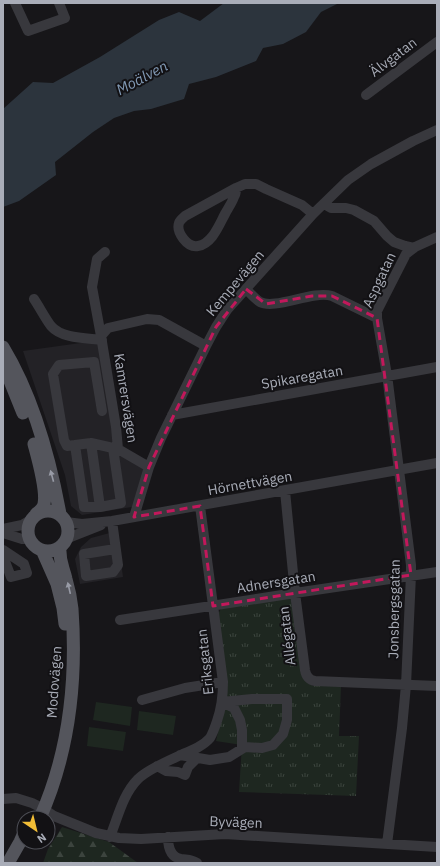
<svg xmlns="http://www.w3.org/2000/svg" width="440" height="866" font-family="'IBM Plex Sans',sans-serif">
  <defs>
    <pattern id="forest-firs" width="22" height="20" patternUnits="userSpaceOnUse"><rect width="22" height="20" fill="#1e2720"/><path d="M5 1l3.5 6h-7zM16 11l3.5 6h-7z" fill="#3c443e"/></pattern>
    <pattern id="park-tufts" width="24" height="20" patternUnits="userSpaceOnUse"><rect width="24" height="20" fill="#1e2720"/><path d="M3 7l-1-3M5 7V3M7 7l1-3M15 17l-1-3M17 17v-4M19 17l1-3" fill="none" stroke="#3c443e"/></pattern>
  </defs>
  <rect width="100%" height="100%" fill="#171619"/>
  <path fill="#232226" d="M102,340L118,449L149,467L138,506L82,515L71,506L65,475L23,351Z
    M117,531L123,577L80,584L75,559L81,547L91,538Z"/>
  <path fill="url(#forest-firs)" d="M62,827L109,842L138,863H43L48,849Z"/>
  <path fill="url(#park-tufts)" d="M288,598L292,600L308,683L313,686H341L339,736H359L356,796L239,792L242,745L216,741L225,702L218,614L221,609Z"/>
  <path fill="#1e2720" d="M96,702L132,707L130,726L93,720Z
    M139,711L176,716L173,735L137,730Z
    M89,727L126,732L123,751L87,746Z"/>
  <path fill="#2c343d" d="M224,3H339L321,12L306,32L283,44L263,48L256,61L216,77L189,84L184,99L151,109L134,111L114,118L93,132L55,162L56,175L19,201L3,207V109L33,82L53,83L100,57L159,20L179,12L200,21Z"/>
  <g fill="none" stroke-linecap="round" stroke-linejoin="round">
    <path stroke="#38383d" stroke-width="10" d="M15,3L28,31L65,18L59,3
      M366,95L437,42
      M236,188C236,191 236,194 234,197C232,203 228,208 225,214C219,225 212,244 198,246C187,248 176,232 179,223C180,220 183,218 185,216L236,188L245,184H256L266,189L302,205L313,214
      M324,204L331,208H346L354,210L374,221L387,236L394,242L405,246L414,248
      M105,252L97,259L92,287L101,336L116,427L118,449L149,467
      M246,289C250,293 255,299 260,302C275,310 313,290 332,296L377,318
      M34,299C40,308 45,318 51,326C62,339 87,338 102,340
      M101,336L108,328L147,319L159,320L206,346
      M102,411L94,362L59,365L53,374L64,440L67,446L91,443L113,448
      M172,415L437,367
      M91,443L100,507L121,503L113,448L118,449
      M75,445L84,507H100
      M285,491L295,593L305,670C306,676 309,680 315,681L437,686
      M134,517L149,467L161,438L206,346L216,327L227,310L313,214L348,180L371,164L413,141L437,130
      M112,521L118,565L113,572L86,576L84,554L115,549
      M66,522L82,524L112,521L437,463
      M3,529L22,525L32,519
      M3,533L22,539H30
      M68,538L101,525
      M3,550L24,564L27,573L11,577L3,556
      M120,620L295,593L437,572
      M142,700L185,688L223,682
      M180,755L210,760L229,757L245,747L262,748L273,745L283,734L287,720V699H252L222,702L234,708L240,720L242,730V749
      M157,766L166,771L178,772L185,775L188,767L197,758
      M3,799L16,798L32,803L44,809L54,816L96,833L119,838L141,839L225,834L437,847
      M110,837C118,817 123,794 138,779C148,769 170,760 183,754C193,750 203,746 210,738C213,733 215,727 217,721C222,707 223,697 223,682L200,506
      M168,837C168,847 170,857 181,859C188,860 191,859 197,863
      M387,844L402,728L406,685L411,575V565L387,375L377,318V311L406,254L415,247L437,237"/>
    <path stroke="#54555c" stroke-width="13" d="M3,347C32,395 50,459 60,514
      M4,366L23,413
      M34,444C38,459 47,490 44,504C43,509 40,511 36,514
      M28 531a20 20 0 1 1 40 0a20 20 0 1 1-40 0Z
      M42,550L57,584L63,608L65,624
      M40,818C69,753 77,680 72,609C71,599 69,589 66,579C63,566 59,562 60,547
      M8,863L20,842L24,833"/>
  </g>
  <defs><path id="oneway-solid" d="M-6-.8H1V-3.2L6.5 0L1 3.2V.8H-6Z"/></defs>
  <g fill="#989ba6">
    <use href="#oneway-solid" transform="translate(52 476) rotate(-105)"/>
    <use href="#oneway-solid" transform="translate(69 588) rotate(-103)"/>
  </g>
  <path fill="none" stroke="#c2185b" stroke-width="3" stroke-dasharray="8 5" stroke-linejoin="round" d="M246,289L266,304L312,296H332L377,318L411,575L213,606L200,506L134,517L149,467L216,327Z"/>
  <g text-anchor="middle" stroke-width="4" stroke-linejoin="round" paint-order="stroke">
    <g font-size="14" fill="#a9adb8" stroke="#121114">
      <text transform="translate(393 57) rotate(-37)" y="5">Älvgatan</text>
      <text transform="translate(379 280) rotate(-65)" y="5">Aspgatan</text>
      <text transform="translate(235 283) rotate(-50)" y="5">Kempevägen</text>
      <text transform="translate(302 377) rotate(-10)" y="5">Spikaregatan</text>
      <text transform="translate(126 398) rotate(81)" y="5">Kamrersvägen</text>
      <text transform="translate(250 483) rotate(-10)" y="5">Hörnettvägen</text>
      <text transform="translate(276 582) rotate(-9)" y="5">Adnersgatan</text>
      <text transform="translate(394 609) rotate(-89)" y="5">Jonsbergsgatan</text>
      <text transform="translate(287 636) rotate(-97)" y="5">Allégatan</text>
      <text transform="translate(205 662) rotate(-96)" y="5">Eriksgatan</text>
      <text transform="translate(54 682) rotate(-86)" y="5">Modovägen</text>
      <text transform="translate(236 822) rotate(2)" y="5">Byvägen</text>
    </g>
    <g font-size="15" font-style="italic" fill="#8098b3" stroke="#121114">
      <text transform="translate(142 78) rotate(-28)" y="5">Moälven</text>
    </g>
  </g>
  <rect width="440" height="866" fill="none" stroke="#a9adb8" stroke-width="8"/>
  <g transform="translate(36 830) rotate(145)"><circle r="19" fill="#121114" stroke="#4e4f56"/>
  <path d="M0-3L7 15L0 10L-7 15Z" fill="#f1bd36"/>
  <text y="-6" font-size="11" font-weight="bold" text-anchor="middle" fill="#a9adb8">N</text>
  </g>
</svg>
